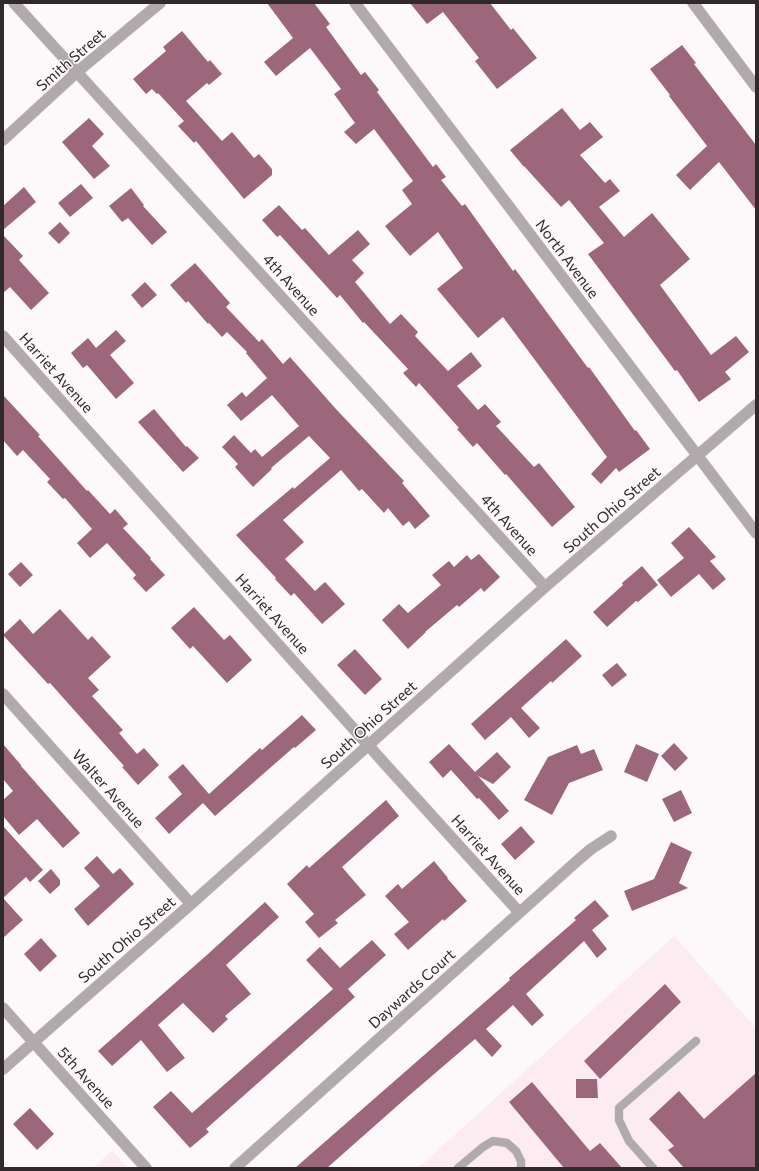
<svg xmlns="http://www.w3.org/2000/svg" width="759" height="1171" font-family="Commissioner,sans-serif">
  <rect width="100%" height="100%" fill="#fdf9fa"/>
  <path fill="#fcecf1" d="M674,936L756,1028V1168H418Z
    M112,1150L128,1168H93Z"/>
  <path fill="#9d677b" d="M267,3H314L330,24L326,27L361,75L365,72L379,90L377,92L433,167L436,164L446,177L441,180L462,206L465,204L513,271L515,269L588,368L589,367L635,431L636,430L650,449L619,472L616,468L601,484L591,474L607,457L503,317L478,338L437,289L463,268L438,232L410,256L385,226L412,204L402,190L413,181L374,129L356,144L344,132L355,123L334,94L341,89L310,48L276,76L264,62L293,38Z
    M410,3H490L511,30L513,28L537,58L497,89L475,61L479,58L443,12L427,24Z
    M182,31L208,62L210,60L222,74L209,85L207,83L186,101L222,141L232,132L254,158L259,154L272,169V175L244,199L196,141L194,143L178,126L184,121L158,93L157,94L152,89L146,94L133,79L166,51L163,47Z
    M682,45L696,63L694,64L756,145V210L719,162L690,190L676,175L707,146L669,96L670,95L650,69Z
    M562,108L580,130L590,122L603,137L580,155L605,183L610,179L620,191L599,207L624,237L652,213L690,259L660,285L711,355L736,336L749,352L725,372L731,379L699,402L677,370L675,371L626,305L588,254L604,243L569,200L561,207L524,166V167L510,150Z
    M89,118L104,134L92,146L110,166L94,179L62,142Z
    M81,184L93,198L70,217L58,203Z
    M24,187L36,202L3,230V206Z
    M131,188L144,205L143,206L167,232L152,245L128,218L122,222L109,206Z
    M279,205L302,230L305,228L329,255L358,230L370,244L352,260L364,273L355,282L390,324L401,314L418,332L415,336L448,371L471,352L482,366L457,386L478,410L485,404L501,422L496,426L534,467L539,463L575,507L552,527L506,474L505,475L477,443L473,447L457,429L459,428L419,383L416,387L403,373L408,369L364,322L363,323L340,295L337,298L280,235L277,237L262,220Z
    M60,222L70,233L59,244L48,233Z
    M3,235L23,256L19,260L49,293L31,310L10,287L3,293Z
    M195,263L230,303L226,307L259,342L262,339L283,364L290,357L335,408L404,481L402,483L430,516L415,529L409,521L403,526L388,508L384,513L362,489L359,491L341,470L283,520L304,542L285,559L315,591L325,582L345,604L322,624L294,593L291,596L275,579L276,578L236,535L293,487L294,489L330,458L309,436L271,468L272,469L253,487L235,467L238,464L222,447L234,435L251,453L255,449L262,457L299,426L272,395L241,421L227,405L242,392L246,397L267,378L246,353L247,352L227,332L222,337L209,323L208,324L188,301L186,303L170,285Z
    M145,282L157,295L142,308L131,295Z
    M116,330L126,341L110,355L134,383L116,399L87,365L83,368L71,353L88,338L96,348Z
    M3,395L40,435L38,436L87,491L88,490L110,514L115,509L128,524L123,528L151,558L150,559L165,575L146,592L133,578L136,575L107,543L90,558L77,543L92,529L65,498L63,499L47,482L50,479L23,450L17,456L3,440Z
    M154,409L186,447L187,446L199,458L183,472L138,422Z
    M689,527L716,557L710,561L726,579L713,590L699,574L671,597L657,580L684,558L671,543Z
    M479,554L500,577L484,592L481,588L459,607L457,605L425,632H426L408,649L382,620L399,604L408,613L441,585L432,575L449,561L454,567L467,555L471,560Z
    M21,562L33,575L20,587L8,574Z
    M642,566L658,585L638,602L636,601L607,627L593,612L623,585L622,583Z
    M194,607L224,640L230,635L252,660L227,683L193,646L190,649L171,628Z
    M60,609L88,640L92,636L111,657L88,678L99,690L92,696L123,730L119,733L137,754L144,748L159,765L138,785L122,767L124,766L50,683L48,684L3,635L20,619L33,634Z
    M566,639L582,656L552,683L551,681L521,708L540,728L529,738L511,717L485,740L471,724Z
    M355,649L382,679L365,695L337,665Z
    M617,663L627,675L612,687L602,675Z
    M302,715L316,730L295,748L294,747L215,816L203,803L169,834L155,818L182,794L168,777L183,764L209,794L260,748L262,750Z
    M674,743L688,758L675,771L661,756Z
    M3,744L21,765V766L80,833L63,848L37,819L19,835L3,816V800L13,791L3,779Z
    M449,744L475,772L497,752L511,767L493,784L478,776L509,811L499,820L479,798L477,799L451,770L443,778L429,762Z
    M636,744L659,754L647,782L624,772Z
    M577,745L581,754L594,749L603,770L569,783L552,815L524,800L548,757Z
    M681,790L692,813L674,822L662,799Z
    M386,800L399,816L342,867L366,895L335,920L338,923L319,938L305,922L314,914L287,884L307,865L309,868Z
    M3,826L43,870L30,882L26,877L3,898L23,920L3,938Z
    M521,826L535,842L515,860L501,844Z
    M671,842L692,852L679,883L688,888L632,911L624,891L654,879Z
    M97,856L113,874L120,868L134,884L88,926L74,909L100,886L84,868Z
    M434,861L448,878H447L467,901L444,921L443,919L408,950L394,934L409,922L385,896L398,884L402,889Z
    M51,869L60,880V885L50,894L38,881Z
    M595,900L609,916L592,930L607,949L597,958L584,941L526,994L544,1015L532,1026L513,1005L486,1029L502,1046L492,1057L475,1039L405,1099L327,1168H295L510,980L509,978L576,920L574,918Z
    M265,902L279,917L226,965L251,994L225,1016L228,1019L213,1033L183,1003L158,1025L185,1058L167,1072L141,1040L112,1066L98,1051L208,954Z
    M41,938L57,956L40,972L24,954Z
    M372,940L386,955L348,989L355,997L206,1129L209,1132L190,1148L153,1107L171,1091L192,1113L333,989L306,960L320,947L340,968Z
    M665,984L681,1002L600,1079L584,1061Z
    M756,1073V1168H684L668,1150L674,1146L649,1119L679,1091L704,1119Z
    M576,1079H597L598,1098H576Z
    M532,1082L590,1151L600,1143L622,1168H564L509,1102Z
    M30,1108L54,1134L37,1150L13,1124Z"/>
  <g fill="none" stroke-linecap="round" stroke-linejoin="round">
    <defs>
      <path id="service" d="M458,1168L483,1147L493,1141L507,1143L516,1151L521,1161V1168
        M653,1168L629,1141L619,1120V1108L696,1041"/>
      <path id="minor" d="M14,3L545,587
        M355,3L756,533
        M693,3L756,87
        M3,140L77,72L160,3
        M3,336L385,764L519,912
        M3,694L191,904
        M3,1008L146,1168
        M3,1069L191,904L545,587L756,405
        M235,1168L577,861L591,849L611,836"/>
    </defs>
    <use href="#service" stroke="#d8d4d5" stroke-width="9"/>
    <use href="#minor" stroke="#d8d4d5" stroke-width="12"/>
    <use href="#service" stroke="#b1aaac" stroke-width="8"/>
    <use href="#minor" stroke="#b1aaac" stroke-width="11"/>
  </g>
  <g text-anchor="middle" stroke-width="3" stroke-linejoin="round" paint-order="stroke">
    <g font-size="15" fill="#302a2c" stroke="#fdf9fa">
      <text transform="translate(71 60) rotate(-41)" y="5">Smith Street</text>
      <text transform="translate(567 259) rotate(53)" y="5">North Avenue</text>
      <text transform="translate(291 285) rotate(48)" y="5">4th Avenue</text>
      <text transform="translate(56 373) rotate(48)" y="5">Harriet Avenue</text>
      <text transform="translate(612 510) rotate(-41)" y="5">South Ohio Street</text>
      <text transform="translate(509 525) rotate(48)" y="5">4th Avenue</text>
      <text transform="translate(272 614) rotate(48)" y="5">Harriet Avenue</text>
      <text transform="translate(369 725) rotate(-42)" y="5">South Ohio Street</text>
      <text transform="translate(108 789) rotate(48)" y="5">Walter Avenue</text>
      <text transform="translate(488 855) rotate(48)" y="5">Harriet Avenue</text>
      <text transform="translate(127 940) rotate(-41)" y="5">South Ohio Street</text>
      <text transform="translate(412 989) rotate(-42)" y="5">Daywards Court</text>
      <text transform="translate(86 1078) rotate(48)" y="5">5th Avenue</text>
    </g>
  </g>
  <rect width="759" height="1171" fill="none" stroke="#302a2c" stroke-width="8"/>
</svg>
